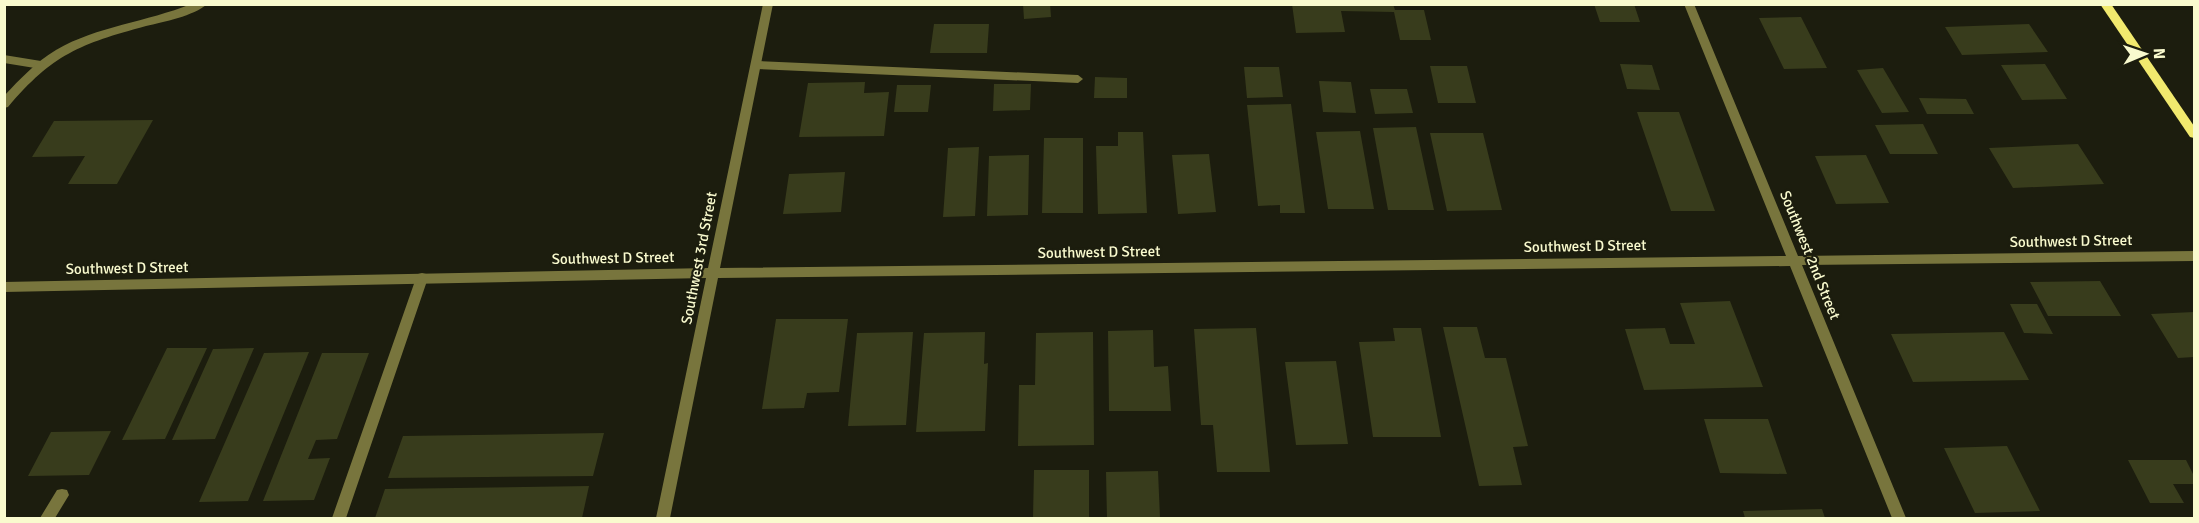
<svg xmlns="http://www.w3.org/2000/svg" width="2199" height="523" font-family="Signika,sans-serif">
  <rect width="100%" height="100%" fill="#1c1d0e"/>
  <path fill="#383c1c" d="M1023,4H1050L1051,17L1024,19Z
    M1292,4H1393L1395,10H1424L1431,40H1400L1394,12L1341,11L1345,32L1296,33Z
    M1594,4H1634L1640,22H1600Z
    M1801,17L1827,68L1784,69L1759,18Z
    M934,24H989L987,53H930Z
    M2029,24L2048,52L1962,55L1945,27Z
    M1620,64L1652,65L1660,90L1627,89Z
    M2045,64L2067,99L2022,100L2001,65Z
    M1430,66H1467L1476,103H1438Z
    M1244,67H1279L1283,97L1247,98Z
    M1883,68L1909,112L1882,113L1857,70Z
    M1095,77L1127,78V98H1094Z
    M1319,81L1351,82L1356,113L1323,112Z
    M865,82L864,93L889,92L884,136L799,137L808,83Z
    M994,84H1031L1030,110L993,111Z
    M897,85H931L928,112H894Z
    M1370,89H1407L1413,113L1375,114Z
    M1919,98L1966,99L1974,114H1927Z
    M1291,104L1305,213H1280V205L1258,206L1247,105Z
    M1637,112H1679L1715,211H1671Z
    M153,120L117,184H68L85,156L32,157L54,121Z
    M1923,124L1938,154H1890L1875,125Z
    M1416,127L1434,210H1388L1373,128Z
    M1360,131L1374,209H1328L1316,132Z
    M1118,132H1143L1147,213L1098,214L1096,146H1118Z
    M1430,133H1483L1502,210L1447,211Z
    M1044,138H1083V213H1042Z
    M2078,144L2104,184L2013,188L1989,148Z
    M979,147L975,216L943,217L948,148Z
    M1209,154L1216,212L1178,214L1172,155Z
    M1029,155L1028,215L987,216L989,156Z
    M1866,155L1889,203L1836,204L1815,156Z
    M845,172L841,212L783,214L789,174Z
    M2100,281L2121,316H2048L2030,282Z
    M1730,301L1763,387L1644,390L1625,329L1665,328L1670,344H1695L1680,303Z
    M2010,304H2037L2053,334L2024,333Z
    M2194,312V357L2178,358L2151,314Z
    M776,319H848L839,392L807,393L804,408L762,409Z
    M1443,327H1477L1485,358H1506L1528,446L1513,447L1522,485L1479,486Z
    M1256,328L1270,472H1217L1213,425H1201L1194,329Z
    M1393,328H1421L1441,437H1373L1359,342L1395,341Z
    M1153,330L1154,367L1168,366L1171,411H1109L1108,331Z
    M913,332L906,425L848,426L857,333Z
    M985,332L984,364L988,363L985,431L916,432L924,333Z
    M1093,332L1094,445L1018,446L1019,385H1035L1036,333Z
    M2004,332L2029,380L1913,382L1891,334Z
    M167,348H207L165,439L122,440Z
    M254,348L215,439L172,440L213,349Z
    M309,352L248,501L199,502L264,353Z
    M322,353H369L337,439L316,440L308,459L330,458L314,500L263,501Z
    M1336,361L1348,444L1296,445L1285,362Z
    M1704,419H1768L1787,474L1720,473Z
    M111,431L89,475L28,476L51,432Z
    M604,433L593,476L388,478L403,436Z
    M2007,446L2040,511L1975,513L1944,448Z
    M2128,460H2186L2194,476V484H2173L2184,503H2150Z
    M1034,470H1089V518H1033Z
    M1158,471L1160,518H1107L1106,472Z
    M589,486L582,518H375L385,489Z
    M1822,509L1825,518H1745L1743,511Z"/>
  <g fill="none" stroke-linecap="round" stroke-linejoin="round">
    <path fill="#78753d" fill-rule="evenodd" d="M4,55L41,61L46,65L41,69L4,63Z
      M756,61L1078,75L1083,79L1078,83L756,69L751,65Z
      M422,273L426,274L428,278L346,518H332L416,278L418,274Z
      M62,489L67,490L69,495L55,518H40L57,490Z"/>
    <path fill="#78753d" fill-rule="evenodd" d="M191,4H207C194,16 163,22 146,26C80,44 53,54 8,107L4,108V96C20,79 36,62 56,50C97,26 147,22 191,4Z
      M763,4H773L720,268L1786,256L1684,4H1694L1798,256L2194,251V261L1802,265L1906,518H1892L1790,266L718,278L670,518H656L706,278L4,292V282L708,268Z"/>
    <path fill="#f1e96e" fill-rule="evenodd" d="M2100,4H2111L2194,126V138L2190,137Z"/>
  </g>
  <g text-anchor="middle" stroke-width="4.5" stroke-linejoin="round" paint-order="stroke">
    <g font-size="15" fill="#f9face" stroke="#1c1d0e">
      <text transform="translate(2071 241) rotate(-1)" y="5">Southwest D Street</text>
      <text transform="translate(1585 246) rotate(-1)" y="5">Southwest D Street</text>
      <text transform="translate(1099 252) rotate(-1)" y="5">Southwest D Street</text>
      <text transform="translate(1810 255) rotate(68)" y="5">Southwest 2nd Street</text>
      <text transform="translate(613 258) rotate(-1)" y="5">Southwest D Street</text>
      <text transform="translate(699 258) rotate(-79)" y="5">Southwest 3rd Street</text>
      <text transform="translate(127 268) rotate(-1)" y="5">Southwest D Street</text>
    </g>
  </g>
  <rect width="2199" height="523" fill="none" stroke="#f9face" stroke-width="12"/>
  <g transform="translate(2145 54) rotate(88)" stroke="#1c1d0e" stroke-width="4.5" paint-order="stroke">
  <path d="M0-4.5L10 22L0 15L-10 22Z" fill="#f9face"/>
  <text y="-9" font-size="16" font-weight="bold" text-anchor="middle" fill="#f9face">N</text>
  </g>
</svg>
